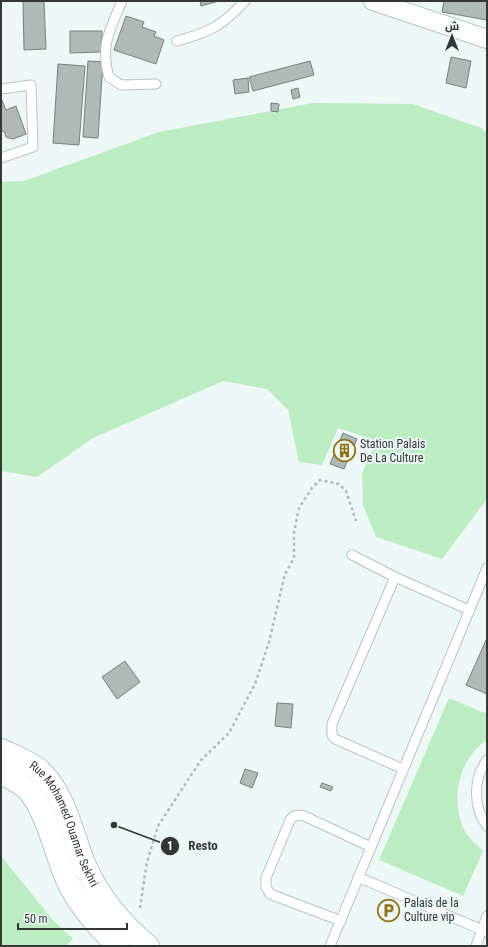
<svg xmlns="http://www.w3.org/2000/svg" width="488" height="947" font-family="'Roboto Condensed',Cairo,sans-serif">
  <rect width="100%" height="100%" fill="#ecf7f6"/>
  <path fill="#bcedc2" d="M313,103L413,104L481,128L487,133V499L442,559L376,537L363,505L362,473L377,441L338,428L322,465L299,462L288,410L267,389L223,381L93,438L37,477L1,471V182L24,181L159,132Z
    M449,698L487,714V740C460,757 451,796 462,825C465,835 475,843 483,851L463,896L379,860Z
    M1,856L52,919L73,939L66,946H1Z"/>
  <path fill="#afb9b5" stroke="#77807c" d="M23,1H44L46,49L24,50Z
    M200,1H219L201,6Z
    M444,1H487V20L442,12Z
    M126,16L144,22L142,27L156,32L154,36L164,40L156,64L114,50Z
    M70,31H102V52L70,53Z
    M451,57L471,61L466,88L446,83Z
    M88,61L103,62L98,138L83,137Z
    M310,61L314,75L253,91L249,77Z
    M58,64L85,66L79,145L53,143Z
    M248,78L249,92L235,94L233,80Z
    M298,88L300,97L293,99L291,90Z
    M1,98L6,110L16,106L26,134L13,139L6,137L4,131L1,132Z
    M271,103L279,104L278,112L271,111Z
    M343,433L357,439L344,469L330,464Z
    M487,638V694L466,685Z
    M125,661L140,682L117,699L102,677Z
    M277,703L293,704L291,728L275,726Z
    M245,769L258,773L252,788L240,783Z
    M322,783L333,787L331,791L320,787Z"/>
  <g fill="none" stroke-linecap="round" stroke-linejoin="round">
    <defs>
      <path id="lane" d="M122,1C110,30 100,45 109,77L121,85L156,84
        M177,41C210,32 222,26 245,1
        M1,89L31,85L33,147L1,158
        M352,555L395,577L469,610
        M395,577L332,724V735L335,739L403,769
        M487,760C473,778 473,808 487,826
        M358,877L487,932
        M341,921L270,894L266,887V878L290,820L294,816L302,815L371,847
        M330,946L487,568
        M476,946L487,916"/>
      <path id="street" d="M373,1L487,39"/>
      <g id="secondary">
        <path id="s1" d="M1,750C13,756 29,761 39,770C66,794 72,836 86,868C100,898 122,925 148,946"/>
        <path d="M1,773C11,778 22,783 29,791C48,813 56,857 69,884C81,908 99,927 118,946"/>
      </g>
    </defs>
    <use href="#lane" stroke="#b9c4c3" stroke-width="11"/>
    <use href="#street" stroke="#b9c4c3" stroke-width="20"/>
    <use href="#secondary" stroke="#b9c4c3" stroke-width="24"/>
    <path stroke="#b2bbba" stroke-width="2.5" stroke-dasharray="3 3" stroke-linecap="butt" d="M140,908L147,862L158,826L201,760L229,733L255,684L269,642L285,574L294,558V532L299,508L312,488L320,480L339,484L346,491L356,521"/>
    <use href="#lane" stroke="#fff" stroke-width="9"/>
    <use href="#street" stroke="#fff" stroke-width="18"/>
    <use href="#secondary" stroke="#fff" stroke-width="22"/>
  </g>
  <defs>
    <symbol id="building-ring" viewBox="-11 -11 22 22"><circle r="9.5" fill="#ecf7f6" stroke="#8e7318" stroke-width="1.5"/><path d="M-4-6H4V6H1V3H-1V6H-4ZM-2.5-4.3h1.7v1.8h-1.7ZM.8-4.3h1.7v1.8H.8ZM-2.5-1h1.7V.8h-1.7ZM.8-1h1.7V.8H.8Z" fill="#8e7318"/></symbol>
    <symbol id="parking-ring" viewBox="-11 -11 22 22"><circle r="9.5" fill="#ecf7f6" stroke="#8e7318" stroke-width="1.5"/><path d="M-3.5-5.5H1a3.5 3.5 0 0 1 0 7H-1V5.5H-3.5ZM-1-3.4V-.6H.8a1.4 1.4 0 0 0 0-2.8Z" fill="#8e7318"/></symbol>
  </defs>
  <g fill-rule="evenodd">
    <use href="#building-ring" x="332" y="438" width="25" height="25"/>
    <use href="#parking-ring" x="376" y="898" width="25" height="25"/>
  </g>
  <g text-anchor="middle" stroke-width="4" stroke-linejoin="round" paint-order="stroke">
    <g font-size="12" fill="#333837" stroke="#ecf7f6" text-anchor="start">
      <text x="360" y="448">Station Palais<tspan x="360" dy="14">De La Culture</tspan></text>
      <text x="404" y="907">Palais de la<tspan x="404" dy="14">Culture vip</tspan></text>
    </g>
    <g font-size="12" fill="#333837" stroke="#ecf7f6">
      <text dy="4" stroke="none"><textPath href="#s1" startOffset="103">Rue Mohamed Ouamar Sekhri</textPath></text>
    </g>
  </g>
  <path fill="none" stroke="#333837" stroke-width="1.5" d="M114 825L170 846"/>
  <g fill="#333837" stroke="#ecf7f6" stroke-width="1.5">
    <circle cx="114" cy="825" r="4"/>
    <circle cx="170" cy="846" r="10"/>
  </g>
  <g font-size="12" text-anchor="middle" font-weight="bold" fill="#fff">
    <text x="170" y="850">1</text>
  </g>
  <g font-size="13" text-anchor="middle" font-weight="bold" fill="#333837" stroke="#ecf7f6" stroke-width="4" stroke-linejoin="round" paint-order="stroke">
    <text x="203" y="850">Resto</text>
  </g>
  <rect width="488" height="947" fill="none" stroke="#333837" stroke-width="4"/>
  <g transform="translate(452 36)" stroke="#ecf7f6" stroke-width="3" paint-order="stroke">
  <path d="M0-3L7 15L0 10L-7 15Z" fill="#333837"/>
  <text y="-6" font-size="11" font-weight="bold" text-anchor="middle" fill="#333837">ش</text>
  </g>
  <path d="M18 923v6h109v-6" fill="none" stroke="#333837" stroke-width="2"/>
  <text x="24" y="923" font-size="12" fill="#333837" stroke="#ecf7f6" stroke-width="3" paint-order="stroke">50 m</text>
</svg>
